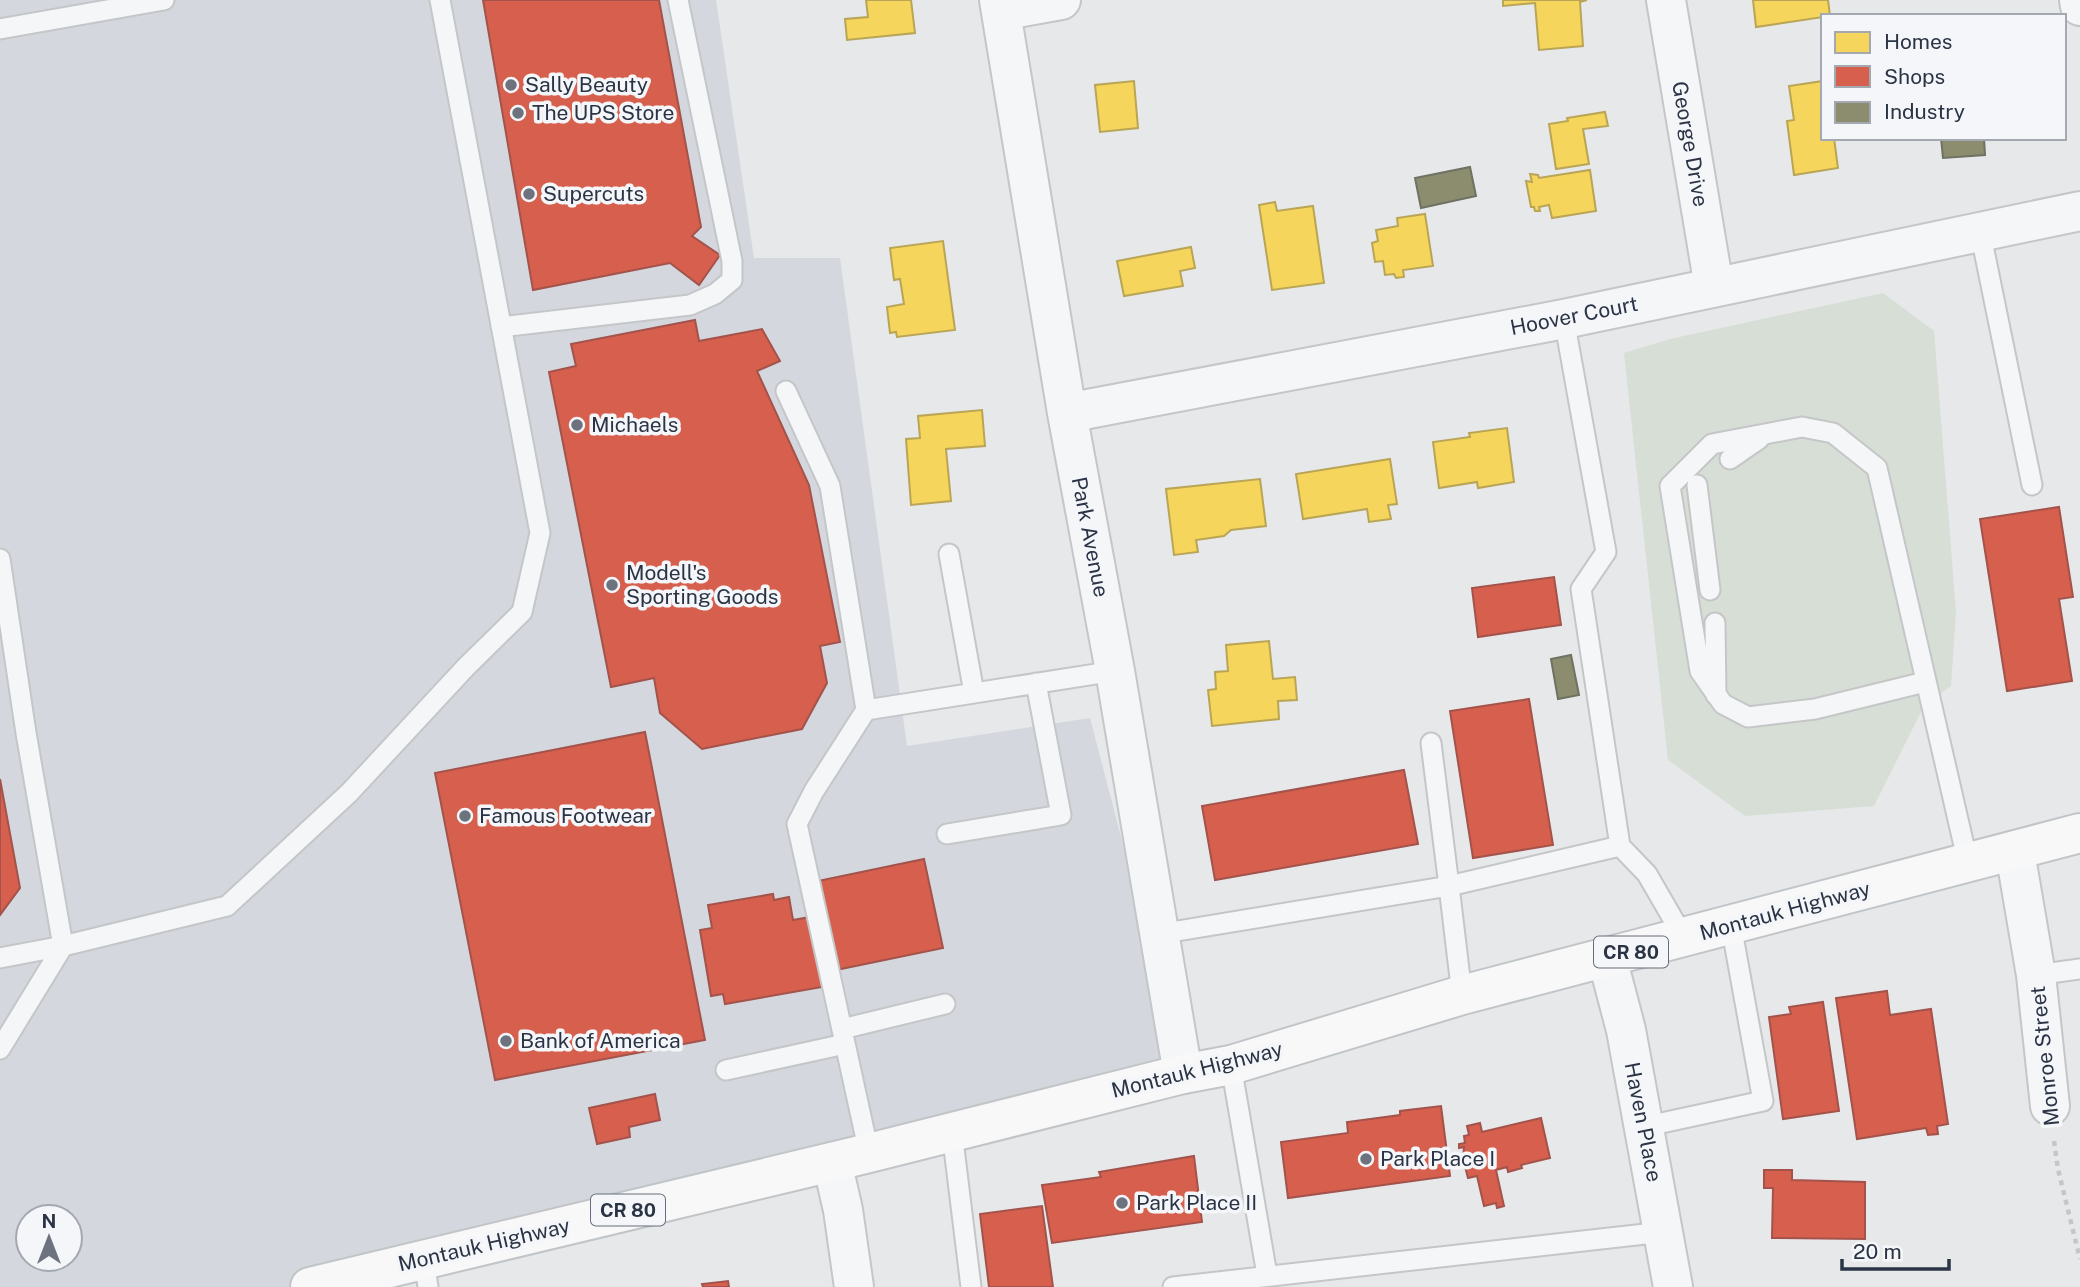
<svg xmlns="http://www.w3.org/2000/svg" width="2080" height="1287" font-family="'Public Sans',sans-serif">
  <rect width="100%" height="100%" fill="#e6e8ea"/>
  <path fill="#d4d7dd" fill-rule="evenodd" d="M0,0H716L754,258H840L907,746L1090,718L1183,1074L310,1287H0ZM28,1217H70V1259H28Z"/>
  <path fill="#d6ded6" d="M1883,293L1934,331L1956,612L1951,686L1924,706L1874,806L1745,816L1668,760L1624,353L1670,339Z"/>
  <path fill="#f6d55c" stroke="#b9a555" stroke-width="2" d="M866,0H911L915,33L847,40L845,19L868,17Z
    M1503,0H1587L1580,2L1583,46L1539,50L1535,3L1503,6Z
    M1753,0H1828L1830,16L1756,27Z
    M1134,81L1138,128L1100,132L1095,85Z
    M1823,81V138H1834L1838,168L1794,175L1787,121L1794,120L1789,86Z
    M1605,112L1608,126L1583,129L1589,164L1556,169L1549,124L1568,121L1567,118Z
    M1590,170L1596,211L1552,218L1549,205L1539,207L1540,211H1535L1534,207H1531L1526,181L1532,182L1530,174L1538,175L1539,178Z
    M1275,202L1277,211L1313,206L1324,283L1272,290L1259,205Z
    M1425,214L1433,266L1403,270L1404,277L1396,278L1394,274L1385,275L1383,261L1375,262L1372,243L1378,241L1376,230L1398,226L1397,218Z
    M943,241L955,330L897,337L896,332L890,333L887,307L904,304L900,279L894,280L890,248Z
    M1191,247L1195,268L1180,271L1183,286L1124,296L1117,261Z
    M982,410L985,446L946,449L951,501L911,505L906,439L920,438L918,416Z
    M1507,428L1514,482L1478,488L1477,482L1439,488L1433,442L1470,437L1469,433Z
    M1390,459L1397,504L1388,505L1391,519L1369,522L1367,509L1303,519L1296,474Z
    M1260,479L1266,526L1231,530L1224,536L1196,540L1198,552L1174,555L1166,489Z
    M1269,641L1273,679L1295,677L1297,700L1278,701L1279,719L1212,726L1208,690L1216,689L1215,672L1228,671L1226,645Z"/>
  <path fill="#d6604d" stroke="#a3534b" stroke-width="2" d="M483,0H659L701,227L692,236L720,255L699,285L670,263L533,290Z
    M695,320L699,341L762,329L780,361L757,371L809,485L840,642L820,646L827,683L802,729L702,749L660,713L654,678L611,687L549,372L576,366L571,344Z
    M2059,507L2073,597L2059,599L2072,681L2007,691L1980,519Z
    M1554,577L1561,625L1478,637L1472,588Z
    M1529,699L1553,845L1473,858L1450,711Z
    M645,732L705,1040L495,1080L435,773Z
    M1404,770L1418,844L1215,880L1202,806Z
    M0,779L20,888L0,915Z
    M924,859L943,948L836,970L818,881Z
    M773,894L774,900L789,897L793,920L810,917L822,987L725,1004L723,994L711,996L700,930L712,928L708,905Z
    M1887,991L1890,1015L1931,1009L1948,1124L1937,1126L1938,1134L1928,1135L1926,1128L1857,1139L1836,998Z
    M1823,1002L1839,1111L1783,1119L1769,1017L1791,1014L1789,1007Z
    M655,1094L660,1120L629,1127L630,1137L597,1144L589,1108Z
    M1441,1106L1450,1176L1288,1198L1281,1142L1348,1133L1347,1122L1400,1115V1111Z
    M1541,1118L1550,1158L1521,1165L1522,1168L1508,1172L1507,1167L1496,1170L1504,1206L1497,1208L1496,1203L1484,1206L1477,1176L1468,1178L1463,1159L1464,1147L1459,1148V1144L1465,1143L1464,1136L1469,1135L1467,1126L1480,1123L1482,1132Z
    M1194,1156L1202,1222L1052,1243L1042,1185L1101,1177L1099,1172Z
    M1764,1170H1792V1180L1865,1182V1239L1772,1238L1773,1188H1764Z
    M1042,1206L1053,1287H989L980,1214Z
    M728,1281L729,1287H703L702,1284Z"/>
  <path fill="#8c8c6e" stroke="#6f7262" stroke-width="2" d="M1941,138H1984L1985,155L1943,158Z
    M1470,167L1476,196L1421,208L1415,178Z
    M1571,655L1579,695L1558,699L1551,659Z"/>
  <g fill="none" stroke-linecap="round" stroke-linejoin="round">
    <defs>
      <path id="service" d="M0,29L164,0
        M1980,231L2032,485
        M1564,319L1606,552L1581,589L1620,846L1647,874L1684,938
        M501,327L690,305L715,294L732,280V261L678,0
        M786,391L830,486L866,710L814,791L797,824L869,1153
        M1730,459L1759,439
        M1697,485L1710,590
        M949,554L974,693
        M0,559L26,733L63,946L0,1049
        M1715,623L1716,695
        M1925,682L1815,709L1748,717L1723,704L1700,671L1670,486L1712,444L1802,427L1833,433L1877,468L1968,863
        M866,710L1115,671
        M947,834L1061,815L1036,683
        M1159,934L1449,886L1431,743
        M0,958L63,946L227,906L349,793L466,667L522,612L540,533L440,0
        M2036,975L2080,969
        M1462,995L1449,886L1620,846
        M842,1029L945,1004
        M1231,1065L1267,1275
        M726,1070L845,1044
        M1643,1127L1763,1101L1731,925
        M952,1132L971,1287
        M424,1259L428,1287
        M1173,1287L1663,1232"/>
      <path id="minor" d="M999,0L1067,413L1115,671L1183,1074
        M1666,0L1714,287
        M2079,0L2080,6
        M1001,11L1061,0
        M1067,413L1564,319L2080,211
        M2015,852L2036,975L2050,1106
        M1607,958L1626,1030L1673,1287
        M832,1162L843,1210L854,1287"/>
      <path id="primary" d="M310,1287L869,1153L1183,1074L1231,1065L1462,995L2080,833"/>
    </defs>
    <use href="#service" stroke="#c4c6c8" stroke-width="23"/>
    <use href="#minor" stroke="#c4c6c8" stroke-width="42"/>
    <use href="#primary" stroke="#c2c5c8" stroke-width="42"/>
    <path stroke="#c5c6ca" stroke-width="4.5" stroke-dasharray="5 5" stroke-linecap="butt" d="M2054,1141L2058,1169L2080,1259"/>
    <use href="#service" stroke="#f5f6f7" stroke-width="19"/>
    <use href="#minor" stroke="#f5f6f7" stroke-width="38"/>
    <use href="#primary" stroke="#f8f8f8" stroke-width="38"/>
  </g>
  <g fill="#6c737f" stroke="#f4f6f9" stroke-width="2.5">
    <circle cx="511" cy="85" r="7"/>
    <circle cx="518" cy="113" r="7"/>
    <circle cx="529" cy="194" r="7"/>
    <circle cx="577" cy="425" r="7"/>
    <circle cx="612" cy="585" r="7"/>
    <circle cx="465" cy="816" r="7"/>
    <circle cx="506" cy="1041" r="7"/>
    <circle cx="1366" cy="1159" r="7"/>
    <circle cx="1122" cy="1203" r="7"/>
  </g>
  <g text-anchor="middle" stroke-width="7" stroke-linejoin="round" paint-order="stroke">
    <g fill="#f4f6f9" stroke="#676e7b" stroke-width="2">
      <rect x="1594" y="936.5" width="74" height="31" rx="5"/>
      <rect x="591" y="1194.5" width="74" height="31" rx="5"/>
    </g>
    <g font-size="19" font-weight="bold" fill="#2b3445">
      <text x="1631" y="959">CR 80</text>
      <text x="628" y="1217">CR 80</text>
    </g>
    <g font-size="21" fill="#2b3445" stroke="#f4f6f9" text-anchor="start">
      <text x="525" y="92">Sally Beauty</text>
      <text x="532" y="120">The UPS Store</text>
      <text x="543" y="201">Supercuts</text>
      <text x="591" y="432">Michaels</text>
      <text x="626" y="580">Modell's<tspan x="626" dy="24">Sporting Goods</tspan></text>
      <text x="479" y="823">Famous Footwear</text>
      <text x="520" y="1048">Bank of America</text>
      <text x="1380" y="1166">Park Place I</text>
      <text x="1136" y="1210">Park Place II</text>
    </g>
    <g font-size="21" fill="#2b3445" stroke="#f4f6f9">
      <text transform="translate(1690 144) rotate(80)" y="7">George Drive</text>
      <text transform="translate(1574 316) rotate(-11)" y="7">Hoover Court</text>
      <text transform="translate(1090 537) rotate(79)" y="7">Park Avenue</text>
      <text transform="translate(1785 911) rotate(-15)" y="7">Montauk Highway</text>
      <text transform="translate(2045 1056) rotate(-96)" y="7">Monroe Street</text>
      <text transform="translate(1197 1070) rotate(-14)" y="7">Montauk Highway</text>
      <text transform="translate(1643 1122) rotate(79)" y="7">Haven Place</text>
      <text transform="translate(484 1245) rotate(-13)" y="7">Montauk Highway</text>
    </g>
  </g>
  <rect x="1821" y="14" width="245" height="126" fill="#f4f6f9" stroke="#a4a8b1" stroke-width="2"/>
  <rect x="1835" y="32" width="35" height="21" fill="#f6d55c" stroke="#a4a8b1" stroke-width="2"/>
  <text x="1884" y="49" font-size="21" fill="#2b3445">Homes</text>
  <rect x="1835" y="66" width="35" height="21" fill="#d6604d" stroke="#a4a8b1" stroke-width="2"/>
  <text x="1884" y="84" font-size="21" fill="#2b3445">Shops</text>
  <rect x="1835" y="102" width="35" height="21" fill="#8c8c6e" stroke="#a4a8b1" stroke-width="2"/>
  <text x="1884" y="119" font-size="21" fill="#2b3445">Industry</text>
  <g transform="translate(49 1238)"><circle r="33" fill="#f4f6f9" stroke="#a4a8b1" stroke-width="2"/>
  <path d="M0-5L12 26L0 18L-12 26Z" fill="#6c737f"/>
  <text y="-10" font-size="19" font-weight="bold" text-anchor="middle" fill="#2b3445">N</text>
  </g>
  <path d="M1842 1259v10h107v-10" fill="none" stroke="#2b3445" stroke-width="3.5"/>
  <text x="1853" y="1259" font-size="21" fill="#2b3445" stroke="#f4f6f9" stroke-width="5" paint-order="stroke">20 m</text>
</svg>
